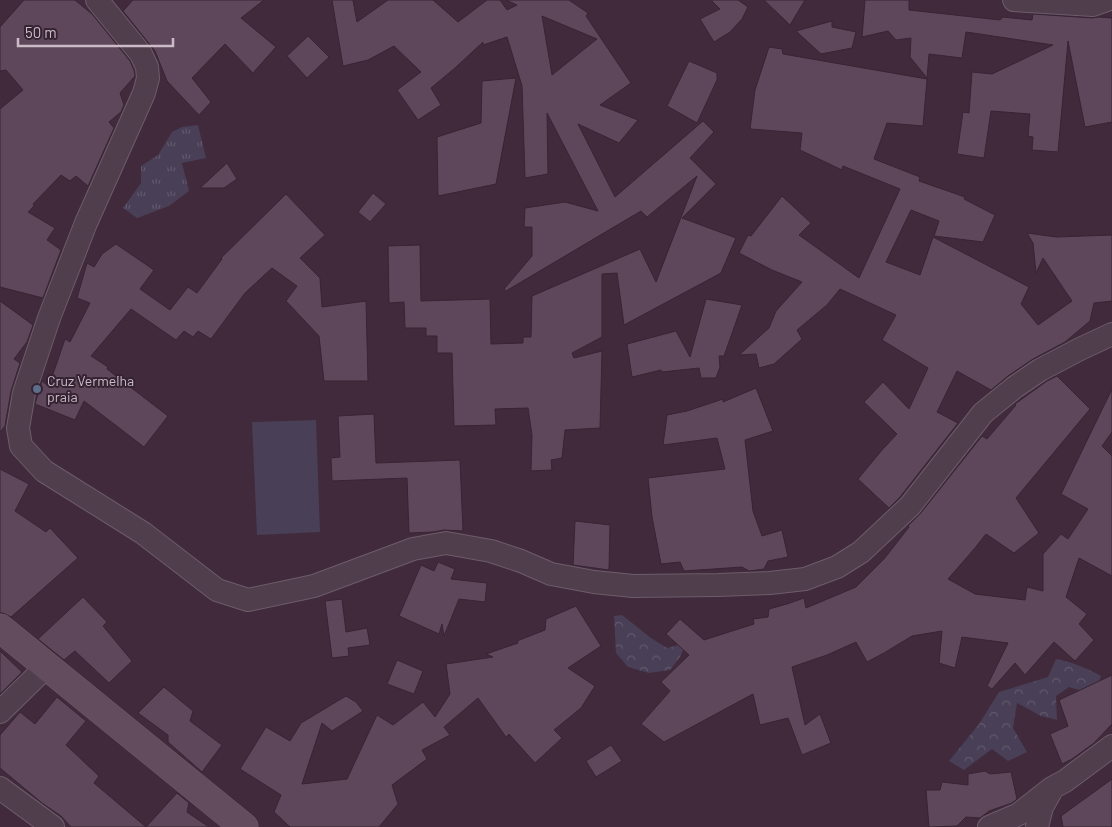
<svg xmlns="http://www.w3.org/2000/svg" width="1112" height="827" font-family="Barlow,sans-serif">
  <defs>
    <pattern id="grass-tufts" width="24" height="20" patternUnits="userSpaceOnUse" patternTransform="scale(1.25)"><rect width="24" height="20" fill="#493f56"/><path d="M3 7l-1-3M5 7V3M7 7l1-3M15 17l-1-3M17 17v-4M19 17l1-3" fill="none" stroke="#62596d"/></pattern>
    <pattern id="forest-crowns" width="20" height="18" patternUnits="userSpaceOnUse" patternTransform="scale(1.25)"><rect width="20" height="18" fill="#493f56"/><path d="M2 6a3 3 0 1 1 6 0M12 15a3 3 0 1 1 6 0" fill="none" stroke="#62596d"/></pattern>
  </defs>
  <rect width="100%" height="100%" fill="#402a3c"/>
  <path fill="url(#grass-tufts)" d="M198,125L206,158L182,163L189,191L169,206L137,218L123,208L141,183V166L158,155L172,132L182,127Z"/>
  <path fill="url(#forest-crowns)" d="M622,615L651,638L667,648L686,643L680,657L670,670L649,673L628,667L616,653L614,616Z
    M1056,659C1072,662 1087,668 1101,676L1093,697L1082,691L1069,687L1056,696L1057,720L1041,716L1017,703L1013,728L1027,752L1008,761L992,749L964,770L949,761L979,724L999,692L1048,677Z"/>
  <path fill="#493f56" d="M316,420L320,532L257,535L252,422Z"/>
  <path fill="#5f475b" stroke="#372434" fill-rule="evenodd" d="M24,0H75L92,14L130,61L134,70L135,76L120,93L124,105L121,112L109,122L114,128L88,186L76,176L70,181L61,175L33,204L34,206L28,212L55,228L47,240L61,250L43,298L0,287V109L23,90L6,70L0,71V27Z
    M133,0H264L241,18L276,47L253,73L225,44L192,78L211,102L199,115L167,81L155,51L123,11Z
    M332,0H353L357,22L388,0H433L458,22L487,0H500L507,10L517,5L506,0H569L588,13L586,16L631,83L600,105L638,120L619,143L578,124L615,197L703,121L714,132L690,158L716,184L682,218L736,238L723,268L721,273L624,325L617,273L602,274V337L572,353L574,358L602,351L600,428L565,430L562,458L551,460L552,470L531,471L532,435L528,408L495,409L496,425L454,426L452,353H437V336H426V328H405L404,302L389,303L388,246L420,245L421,301L490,299L491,344L523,343V337H531L532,296L640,249L656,282L697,176L647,217L641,211L506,291L504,289L532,256V227H524L525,208L565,202L598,211L547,113L548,174L525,178L522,86L507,37L483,45V42L455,68L431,88L441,105L418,120L397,90L421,72L394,46L368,60L343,66ZM542,16L597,39L552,75Z
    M711,0H738L748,7L742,19L730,32L714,42L700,19L720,9Z
    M764,0H805L790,25Z
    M865,0H909V10L1000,20L1003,17L1032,20L1033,14L1092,18L1099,17L1112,18V122L1085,127L1068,41L1058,152L1032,150L1033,137L1028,136L1030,114L991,111L984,158L957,154L963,112L969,113L972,72L992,74L1053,45L966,32L962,58L929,54L927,78L910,57L911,38L896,40L888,31L862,37Z
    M832,21V27L856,32L852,48L821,54L796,31Z
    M308,36L329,57L307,78L287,56Z
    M769,47L782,49L783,54L927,79L923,126L887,123L874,159L920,177L919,181L965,197L964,199L995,215L983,242L934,236L939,221L911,210L886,262L920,275L933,237L1029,287L1021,304L1038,325L1072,301L1043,258L1036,273L1033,243L1027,233L1056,237L1112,235V301L1094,303L1090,321L1065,342L1033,359L1008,376L991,390L957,371L937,412L958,423L900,497L889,508L858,479L882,450L897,434L864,402L883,382L909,409L928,368L882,340L896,315L840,289L827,305L797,330L802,339L774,364L759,368L756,354L739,355L769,328L776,311L802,282L772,270L739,253L748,235L751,236L782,196L811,223L799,235L859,278L900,189L843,166L842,170L800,150L802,133L750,129L755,90Z
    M689,61L717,73V80L697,123L667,106Z
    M516,78L496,184L438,196L437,137L481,123L482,81Z
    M227,163L237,179L224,188H200Z
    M373,193L386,204L370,222L358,212Z
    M286,194L325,235L300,258L320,278L322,307L366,301L368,381H324L319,336L286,301L297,286L272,268L245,293L211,339L198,331L193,337L184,331L176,340L131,309L91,356L108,367L107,369L168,416L144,447L84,401L75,420L35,404L42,381L47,385L51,376L52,377L65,339L70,342L90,303L77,298L87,263L94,267L102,254L116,244L154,270L140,289L170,310L188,287L197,293L222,259L221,258Z
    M706,299L742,305L724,356H719L720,367L716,378H701L699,368L662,372L661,370L632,377L627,344L676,331L690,357Z
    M0,301L33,325L27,342L14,359L20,363L11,391L5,426L0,432Z
    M1057,376L1090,409L1016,498L1039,533L1014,553L986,534L975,548L948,579L975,594L1025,600L1027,587L1043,591V554L1061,534L1068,539L1088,509L1061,494L1112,389V432L1102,446L1112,456V576L1079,558L1066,597L1087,614L1079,624L1094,640L1075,661L1054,642L1025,675L1015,663L992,689L987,686L1008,643L962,637L955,668L939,663L942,631L912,636L884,653L867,662L856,642L827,655L792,667L805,725L820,714L831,743L802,755L788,718L760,725L753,694L664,742L641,724L670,691L661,682L689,655L666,634L680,619L704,640L754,624L753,619L768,617L769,609L787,604L804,598L806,608L856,587L884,559L909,527L908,526L920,514L982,436L987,439L1016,405L1015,404L1047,381Z
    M756,388L773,431L745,440L753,511L762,536L782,530L788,557L768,561L764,569L749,571L742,567L684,571L680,562L661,564L652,517L648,478L725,469L717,438L663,445L667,415L687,411L723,399V402Z
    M374,414L376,463L460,460L463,531L444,530L433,532L409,533L407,478L332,481L331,458L340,457L338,416Z
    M0,469L29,484L15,511L46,532L50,528L78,558L11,617L3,613H0Z
    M575,521L610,525L609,570L573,565Z
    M438,562L455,569L451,579L487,583L485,602L459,599L444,636L442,624L439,634L399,616L421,565L434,571Z
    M83,597L107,622L103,626L132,661L109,683L75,651L64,660L38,639Z
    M342,599L346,632L367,628L370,645L348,648L349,656L332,658L325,601Z
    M576,606L601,646L568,668L595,686L581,708L554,730L562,738L535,763L509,734L506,737L478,698L444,727L450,735L422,750L427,759L392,785L398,804L379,827H290L274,812L281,795L240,769L266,727L290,741L301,723L346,696L356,702L363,711L332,731L322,723L302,784L347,779L377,715L393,725L423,702L435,717L450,694L446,664L493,657L486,654L518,643L517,641L545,630L546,619Z
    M0,651L22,672L0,694Z
    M397,660L423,671L414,694L387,684Z
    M1112,675V724L1094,743L1072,759L1062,764L1050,734L1068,726L1059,700Z
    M164,687L193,711L190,721L222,745L202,772L168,742V735L138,713Z
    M57,697L86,721L66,745L99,776L94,783L146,827H71L61,816L42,803L0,768V735L20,712L35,724Z
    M611,745L622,761L596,777L586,761Z
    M985,771L990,774L1011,772L1017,799L1012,803L989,811L980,818L966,817L957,826L929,827L926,790H940L942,782L968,785V774Z
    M1112,779V827H1063L1061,816Z
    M177,793L189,803L187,812L209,827H146Z"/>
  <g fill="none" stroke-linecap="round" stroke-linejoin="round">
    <defs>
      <path id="street" d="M97,0L141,54L147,67L148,78L144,93L86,223L49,318L24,393L18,428L21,446L44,471L143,533L217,590L248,600L314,586L413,549L446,543L491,551L521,561L551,574L594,582L633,586L718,585L770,583L805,579L837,567L861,552L910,506L983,413L1015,387L1040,370L1080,349L1112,334
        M1014,0L1093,5L1107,0
        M0,712L46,667
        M0,788L53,827
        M989,827L1019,814L1052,788L1065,781L1112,746
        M1037,827L1042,807L1051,791"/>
      <path id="secondary" d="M0,628L244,827"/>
    </defs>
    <use href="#street" stroke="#6d5c6a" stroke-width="24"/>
    <use href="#secondary" stroke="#6d5c6a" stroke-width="29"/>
    <use href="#street" stroke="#503e4c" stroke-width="22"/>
    <use href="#secondary" stroke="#624c5d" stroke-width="28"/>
  </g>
  <circle fill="#5c6f8a" stroke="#352232" stroke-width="2" cx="37" cy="389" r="5"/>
  <g text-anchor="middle" stroke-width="4" stroke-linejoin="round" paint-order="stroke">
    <g font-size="14" fill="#cabbc7" stroke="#352232" text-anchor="start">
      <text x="47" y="386">Cruz Vermelha<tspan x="47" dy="16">praia</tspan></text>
    </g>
  </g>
  <path d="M18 38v8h155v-8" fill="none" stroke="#cabbc7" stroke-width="2.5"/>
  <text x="25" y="38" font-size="15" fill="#cabbc7" stroke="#352232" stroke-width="4" paint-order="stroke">50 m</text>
</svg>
